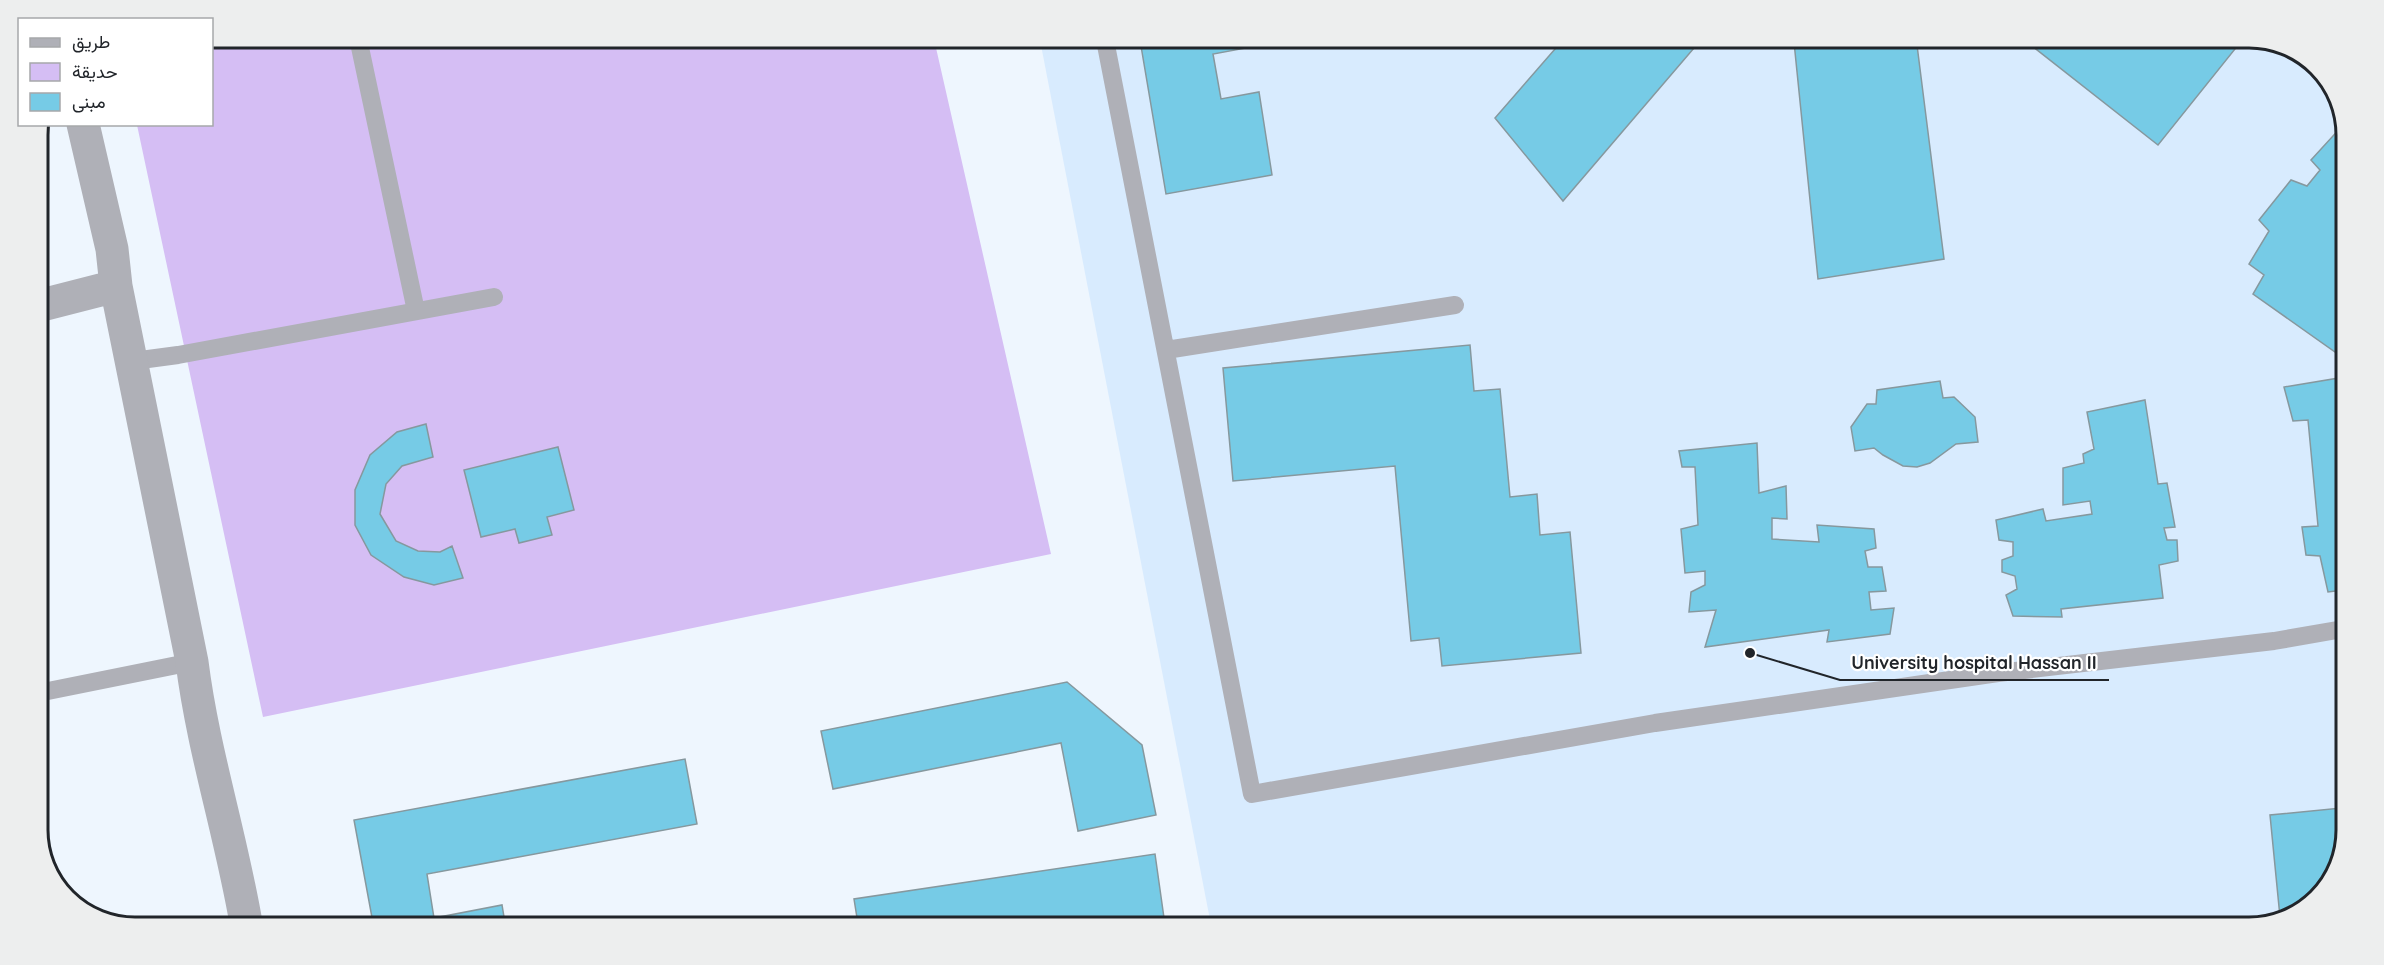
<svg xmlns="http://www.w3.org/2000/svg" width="2384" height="965" font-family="Quicksand,Vazirmatn,sans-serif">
  <rect width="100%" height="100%" fill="#eef6fe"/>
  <path fill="#d8ebfe" d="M1040,40L2281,43L2327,76L2346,128L2341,862L2308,908L2249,927L1211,925Z"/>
  <path fill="#d5bef4" d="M212,38L934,39L1051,554L263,717L137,125L212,124Z"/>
  <path fill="#76cbe6" stroke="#86989e" stroke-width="1.5" d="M1140,40H1245L1246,48L1213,54L1221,99L1259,92L1272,175L1166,194Z
    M1562,41H1700L1563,201L1495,118Z
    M1794,42H1926L1917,45L1944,259L1818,279Z
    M2027,42L2226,43L2235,49L2158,145Z
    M2343,125L2346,128L2345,359L2253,294L2264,275L2249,264L2269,231L2259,220L2291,180L2307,186L2320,170L2311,160Z
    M1470,345L1474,391L1500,389L1510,497L1537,494L1540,535L1570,532L1581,653L1442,666L1439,638L1411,641L1395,466L1233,481L1223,368Z
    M2345,377L2343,590L2328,592L2320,556L2306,555L2302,527L2318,526L2308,420L2293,421L2284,387Z
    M1940,381L1943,398L1954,397L1975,417L1978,442L1956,444L1930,463L1917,467L1903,466L1883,455L1874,448L1855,451L1851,427L1867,404H1876L1877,390Z
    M2145,400L2158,484L2167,483L2175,527L2164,528L2167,540H2177L2178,561L2159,565L2163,598L2061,609L2062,617L2013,616L2006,595L2017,589L2015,576L2002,572V560L2013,556V542L1999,540L1996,520L2043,509L2046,521L2092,514L2090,501L2063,505V468L2084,463L2083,454L2094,449L2087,412Z
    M426,424L433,457L402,466L386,484L380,514L396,541L418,551L440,552L452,546L463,578L434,585L404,577L371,555L355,525V490L370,455L397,432Z
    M1757,443L1759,493L1786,486L1787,519L1772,518V539L1819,542L1817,525L1874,529L1876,548L1865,551L1868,567H1882L1886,591L1869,592L1871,610L1894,608L1890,634L1827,642L1829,630L1705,647L1716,610L1689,612L1691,592L1705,585V571L1685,573L1681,529L1698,525L1695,467H1682L1679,451Z
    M558,447L574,510L547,517L552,535L519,543L515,529L481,537L464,470Z
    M1067,682L1142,745L1156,815L1078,831L1061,743L833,789L821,731Z
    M685,759L697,824L427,874L434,918L502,905L505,923H373L354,820Z
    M2341,808V862L2308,908L2280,917L2270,815Z
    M1155,854L1165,925L858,924L854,899Z"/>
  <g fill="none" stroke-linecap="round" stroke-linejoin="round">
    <path stroke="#afb0b7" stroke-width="18" d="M358,38L416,311
      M1105,40L1252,794L1655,723L1998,673L2274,641L2343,629
      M1166,350L1455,305
      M133,361L178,355L494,297
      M38,693L192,662"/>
    <path stroke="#afb0b7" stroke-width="33" d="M83,124L112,249L116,286L192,662C203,750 231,835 246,923
      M38,306L116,286"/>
  </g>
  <path d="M0 0H2384V965H0ZM135 48H2249A87 87 0 0 1 2336 135V830A87 87 0 0 1 2249 917H135A87 87 0 0 1 48 830V135A87 87 0 0 1 135 48Z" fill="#edeeee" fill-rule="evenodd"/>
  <path fill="none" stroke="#21252a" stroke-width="3" d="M135 48H2249A87 87 0 0 1 2336 135V830A87 87 0 0 1 2249 917H135A87 87 0 0 1 48 830V135A87 87 0 0 1 135 48Z"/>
  <path fill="none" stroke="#21252a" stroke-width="2" d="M1750 653L1840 680H2109"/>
  <circle fill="#21252a" stroke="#fff" stroke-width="2" cx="1750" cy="653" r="6"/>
  <g font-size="18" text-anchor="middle" font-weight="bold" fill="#21252a" stroke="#fff" stroke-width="4.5" stroke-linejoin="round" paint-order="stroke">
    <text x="1974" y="669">University hospital Hassan II</text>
  </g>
  <rect x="18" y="18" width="195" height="108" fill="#ffffff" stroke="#a6a8aa" stroke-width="1.5"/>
  <rect x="30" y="38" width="30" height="9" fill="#afb0b7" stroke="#a6a8aa" stroke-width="1.5"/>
  <text x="72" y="48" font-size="18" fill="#21252a">طريق</text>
  <rect x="30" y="63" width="30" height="18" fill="#d5bef4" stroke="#a6a8aa" stroke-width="1.5"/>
  <text x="72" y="78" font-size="18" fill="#21252a">حديقة</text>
  <rect x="30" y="93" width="30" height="18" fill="#76cbe6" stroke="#a6a8aa" stroke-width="1.5"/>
  <text x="72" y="108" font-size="18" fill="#21252a">مبنى</text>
</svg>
